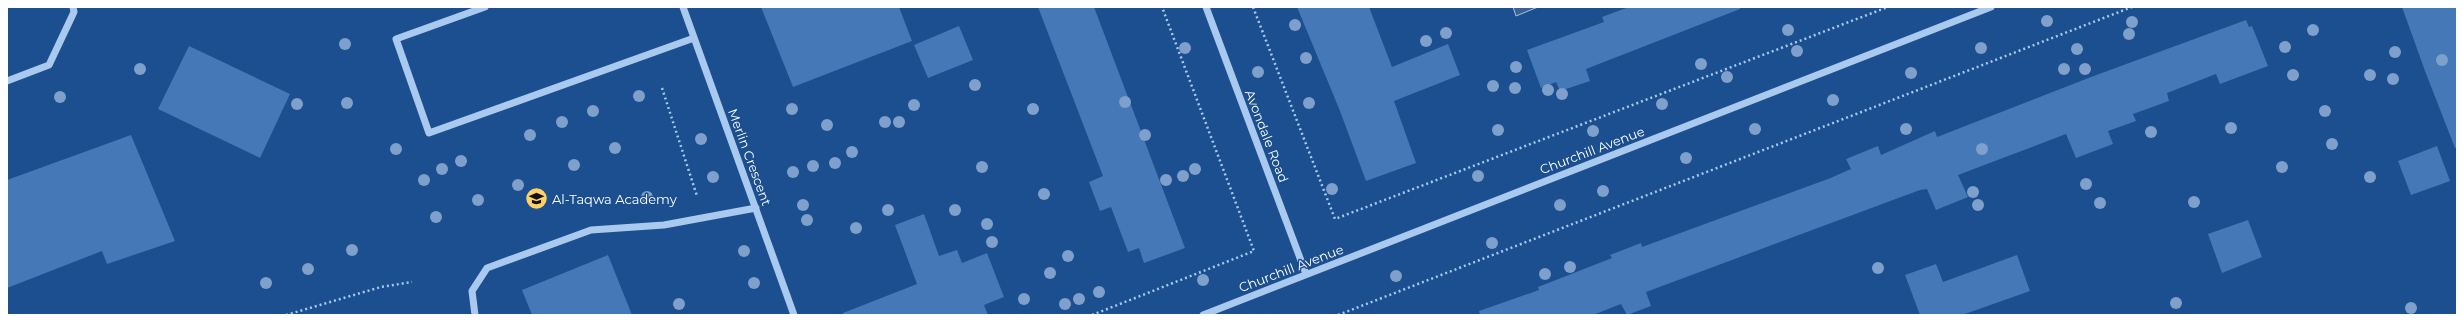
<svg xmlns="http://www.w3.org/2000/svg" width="2464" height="322" font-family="Montserrat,sans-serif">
  <rect width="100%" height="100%" fill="#1b4f8f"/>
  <path fill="#3c6290" stroke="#9cc4f0" d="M1513,7H1538L1516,16Z"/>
  <path fill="#4478b7" d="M761,7H899L912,41L793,87Z
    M1038,7H1094L1185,248L1144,263L1139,248L1128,252L1111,207L1100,211L1089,182L1103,176Z
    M1297,7H1369L1392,67L1448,44L1460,75L1394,101L1416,163L1366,181L1340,111Z
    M1629,7H1740V9L1586,69L1590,81L1560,91L1556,82L1541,88L1527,50L1604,22L1602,17Z
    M2402,7H2457V148H2455L2425,71Z
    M2246,20L2249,27L2252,26L2268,66L2220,84L2216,74L2167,93L2169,101L2133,114L2136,121L2108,131L2113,144L2076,158L2066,134L1958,175L1968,197L1936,210L1927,189L1920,190L1646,292L1651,306L1627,315L1621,304L1593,315H1480L1479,311L1539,290L1538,287L1612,258L1610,255L1641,243L1642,247L1828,179L1851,169L1846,159L1878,146L1881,155L1935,131L1937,137L2091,77Z
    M959,26L973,60L928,78L914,45Z
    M189,46L290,94L260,158L158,109Z
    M131,135L175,241L107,264L102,251L7,288V180Z
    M2437,146L2450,181L2411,195L2398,161Z
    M924,214L939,256L957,250L962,263L987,253L1004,297L984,305L988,315H843V313L917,284L895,225Z
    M2248,220L2262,257L2222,273L2208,234Z
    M608,255L632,315H532L522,290Z
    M2017,255L2030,291L1962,315H1920L1905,275L1936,264L1943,282Z"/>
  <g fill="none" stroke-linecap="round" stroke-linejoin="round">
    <path stroke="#a9c9ee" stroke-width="2.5" stroke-dasharray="2 3" stroke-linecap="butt" d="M1253,7L1335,219L1888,7
      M662,88L697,196
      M286,315L381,287L412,282
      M1092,315L1254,251L1162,7
      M1338,315L2132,7"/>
    <path stroke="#a9c9ee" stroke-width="7" d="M485,7L396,39L429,133L694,38
      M683,7L794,315
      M1206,7L1306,274
      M7,81L49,65L74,12L73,7
      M475,315L472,291L487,268L591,230L664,225L756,208
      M1203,315L1991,7"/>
  </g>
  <g fill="#7ea0ca">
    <circle cx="2047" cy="21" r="6"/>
    <circle cx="2132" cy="22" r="6"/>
    <circle cx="1295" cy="25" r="6"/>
    <circle cx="1788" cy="30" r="6"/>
    <circle cx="2313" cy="30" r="6"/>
    <circle cx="1446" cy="33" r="6"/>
    <circle cx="2129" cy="34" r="6"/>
    <circle cx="1426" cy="41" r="6"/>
    <circle cx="345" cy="44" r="6"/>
    <circle cx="2285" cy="47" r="6"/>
    <circle cx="1185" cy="48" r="6"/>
    <circle cx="1981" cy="48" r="6"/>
    <circle cx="2077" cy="49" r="6"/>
    <circle cx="1797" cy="51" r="6"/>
    <circle cx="2395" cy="52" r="6"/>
    <circle cx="1306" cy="58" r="6"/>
    <circle cx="2442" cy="60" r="6"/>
    <circle cx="1701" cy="64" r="6"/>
    <circle cx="1516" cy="67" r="6"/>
    <circle cx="140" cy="69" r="6"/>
    <circle cx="2064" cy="69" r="6"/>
    <circle cx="2085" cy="69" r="6"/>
    <circle cx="1258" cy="72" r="6"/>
    <circle cx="1911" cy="73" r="6"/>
    <circle cx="2293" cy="75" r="6"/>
    <circle cx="2370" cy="75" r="6"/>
    <circle cx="1727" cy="77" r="6"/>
    <circle cx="2393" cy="79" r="6"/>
    <circle cx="975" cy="85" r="6"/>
    <circle cx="1493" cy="86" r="6"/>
    <circle cx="1515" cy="88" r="6"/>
    <circle cx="1548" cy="90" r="6"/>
    <circle cx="1562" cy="94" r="6"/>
    <circle cx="639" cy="96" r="6"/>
    <circle cx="60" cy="97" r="6"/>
    <circle cx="1833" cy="100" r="6"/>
    <circle cx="1125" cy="102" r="6"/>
    <circle cx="347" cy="103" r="6"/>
    <circle cx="1309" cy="103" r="6"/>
    <circle cx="297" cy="104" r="6"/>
    <circle cx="1662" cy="104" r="6"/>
    <circle cx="914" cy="105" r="6"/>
    <circle cx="792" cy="109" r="6"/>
    <circle cx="1033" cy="109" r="6"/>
    <circle cx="593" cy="111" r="6"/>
    <circle cx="2325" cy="111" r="6"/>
    <circle cx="562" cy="122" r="6"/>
    <circle cx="885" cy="122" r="6"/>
    <circle cx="899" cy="122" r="6"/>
    <circle cx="827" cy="125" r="6"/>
    <circle cx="2231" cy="128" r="6"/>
    <circle cx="1755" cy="129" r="6"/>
    <circle cx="1906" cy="129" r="6"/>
    <circle cx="1498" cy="130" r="6"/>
    <circle cx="1593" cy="131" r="6"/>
    <circle cx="2151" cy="132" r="6"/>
    <circle cx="530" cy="135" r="6"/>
    <circle cx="1145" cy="135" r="6"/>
    <circle cx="701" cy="139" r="6"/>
    <circle cx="2332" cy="144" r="6"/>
    <circle cx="615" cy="148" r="6"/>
    <circle cx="396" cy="149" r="6"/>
    <circle cx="1982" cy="149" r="6"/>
    <circle cx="852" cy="152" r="6"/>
    <circle cx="1686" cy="158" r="6"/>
    <circle cx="461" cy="161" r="6"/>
    <circle cx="835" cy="163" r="6"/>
    <circle cx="574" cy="165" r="6"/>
    <circle cx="813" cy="166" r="6"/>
    <circle cx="982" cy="167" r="6"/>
    <circle cx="2282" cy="167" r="6"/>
    <circle cx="442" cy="169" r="6"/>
    <circle cx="1195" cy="169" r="6"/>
    <circle cx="793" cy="172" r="6"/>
    <circle cx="1183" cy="176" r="6"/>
    <circle cx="1478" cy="176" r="6"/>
    <circle cx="713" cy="177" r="6"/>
    <circle cx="2370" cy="177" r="6"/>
    <circle cx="424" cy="180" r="6"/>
    <circle cx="1166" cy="180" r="6"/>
    <circle cx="2086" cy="184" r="6"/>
    <circle cx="518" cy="185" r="6"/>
    <circle cx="1332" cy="189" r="6"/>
    <circle cx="1603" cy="191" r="6"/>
    <circle cx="1973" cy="192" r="6"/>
    <circle cx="1044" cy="194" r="6"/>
    <circle cx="647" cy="197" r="6"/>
    <circle cx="478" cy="200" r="6"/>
    <circle cx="2194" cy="202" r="6"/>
    <circle cx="2100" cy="203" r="6"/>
    <circle cx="803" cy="205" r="6"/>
    <circle cx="1560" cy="205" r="6"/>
    <circle cx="1978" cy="205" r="6"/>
    <circle cx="888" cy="210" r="6"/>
    <circle cx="955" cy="210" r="6"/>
    <circle cx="436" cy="217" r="6"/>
    <circle cx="807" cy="220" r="6"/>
    <circle cx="987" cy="224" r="6"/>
    <circle cx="856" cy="228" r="6"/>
    <circle cx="992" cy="242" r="6"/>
    <circle cx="1492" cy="243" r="6"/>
    <circle cx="352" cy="250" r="6"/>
    <circle cx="744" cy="251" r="6"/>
    <circle cx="1068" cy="256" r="6"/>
    <circle cx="1570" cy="267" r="6"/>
    <circle cx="1878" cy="268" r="6"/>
    <circle cx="308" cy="269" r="6"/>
    <circle cx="1050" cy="273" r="6"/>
    <circle cx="1545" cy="274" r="6"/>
    <circle cx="1396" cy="276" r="6"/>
    <circle cx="1203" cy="280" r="6"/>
    <circle cx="266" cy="283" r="6"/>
    <circle cx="754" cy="283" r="6"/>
    <circle cx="1099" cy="292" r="6"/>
    <circle cx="1024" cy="299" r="6"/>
    <circle cx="1079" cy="299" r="6"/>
    <circle cx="2176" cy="303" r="6"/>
    <circle cx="679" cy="304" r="6"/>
    <circle cx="1065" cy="304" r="6"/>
    <circle cx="2411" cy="308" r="6"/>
  </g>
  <defs>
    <symbol id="school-disc" viewBox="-11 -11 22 22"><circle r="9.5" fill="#ffd166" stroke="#1b4f8f"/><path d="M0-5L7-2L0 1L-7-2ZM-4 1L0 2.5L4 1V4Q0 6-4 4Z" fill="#111"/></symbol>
  </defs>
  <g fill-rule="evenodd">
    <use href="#school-disc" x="524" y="186" width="25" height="25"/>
  </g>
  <g text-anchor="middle" stroke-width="3" stroke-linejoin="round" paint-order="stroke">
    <g font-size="13" fill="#fff" stroke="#1b4f8f">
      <text transform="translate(1267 136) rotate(69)" y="5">Avondale Road</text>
      <text transform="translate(1592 150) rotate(-21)" y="5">Churchill Avenue</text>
      <text transform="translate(750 157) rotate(70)" y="5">Merlin Crescent</text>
      <text transform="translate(1291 268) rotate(-21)" y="5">Churchill Avenue</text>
    </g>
    <g font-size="13" fill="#fff" stroke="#1b4f8f" text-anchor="start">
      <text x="552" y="204">Al-Taqwa Academy</text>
    </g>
  </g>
  <rect width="2464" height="322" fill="none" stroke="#ffffff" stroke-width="16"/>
</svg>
